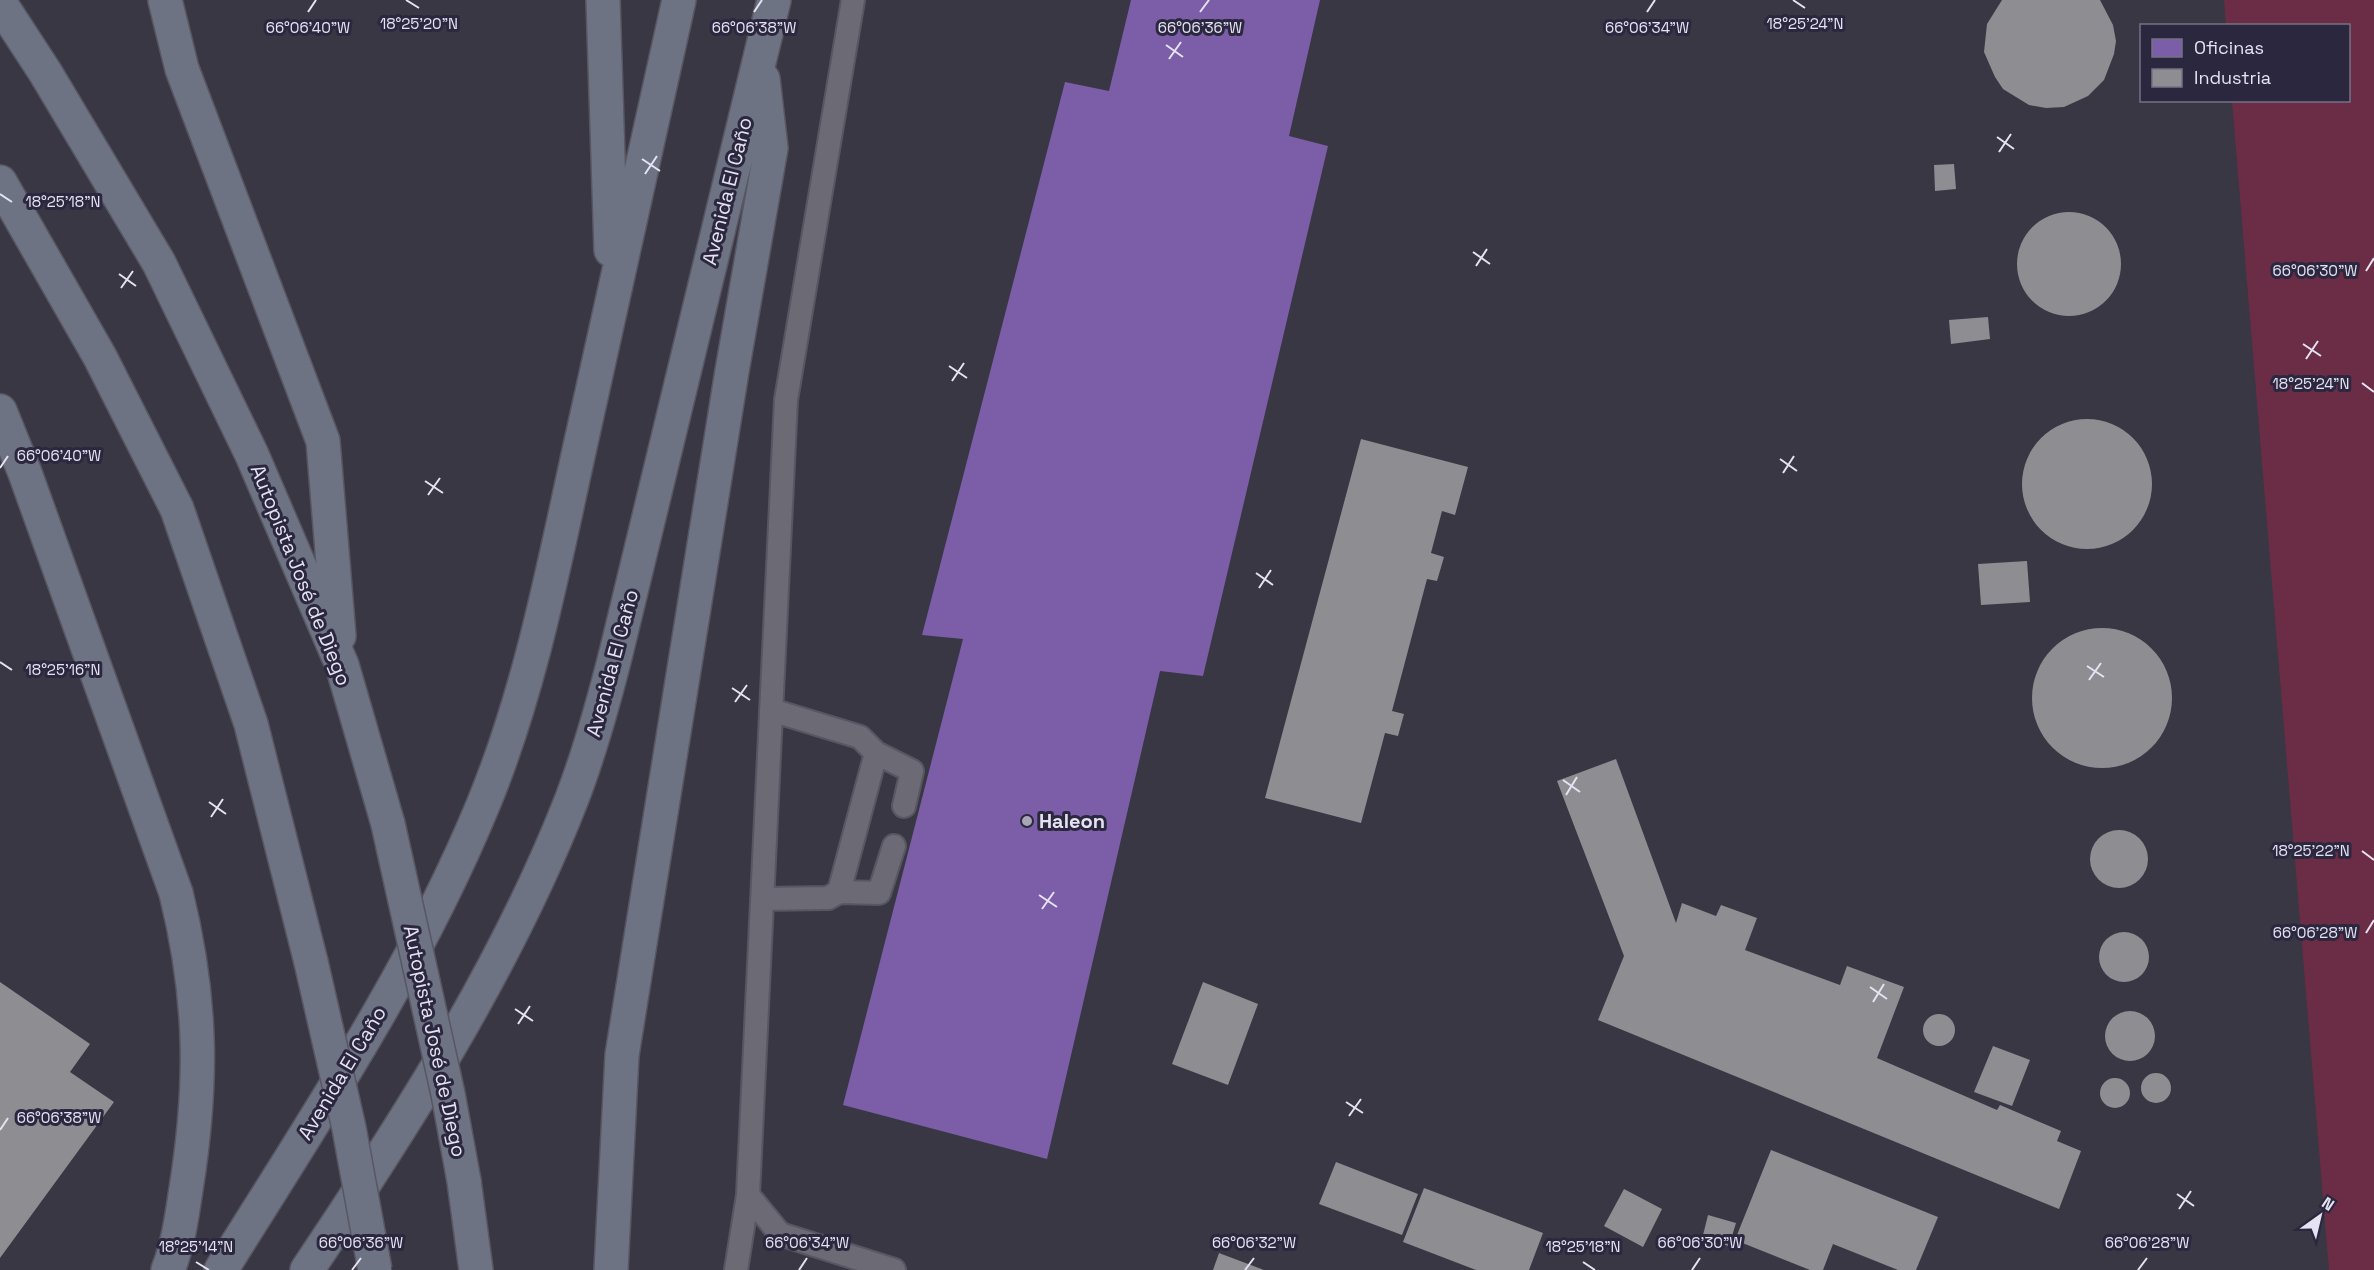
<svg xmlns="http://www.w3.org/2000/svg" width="2374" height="1270" font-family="'Space Grotesk',sans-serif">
  <rect width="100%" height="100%" fill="#383743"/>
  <path fill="#6b2d46" d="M2224,0H2374V1270H2329L2232,101L2348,100V26L2226,25Z"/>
  <path fill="#7b5ea7" d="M1131,0H1320L1289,136L1328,146L1203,676L1160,671L1047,1159L843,1105L963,639L922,635L1065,82L1109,91Z"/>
  <path fill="#8d8d92" d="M2002,0H2100L2113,25L2116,41L2114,54L2104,80L2088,96L2064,107L2046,108L2029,105L2003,89L1995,77L1984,52L1987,24Z
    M1954,164L1956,189L1935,191L1934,165Z
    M2017 264a52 52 0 1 1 104 0a52 52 0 1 1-104 0Z
    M1988,317L1990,339L1951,344L1949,320Z
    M2022 484a65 65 0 1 1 130 0a65 65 0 1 1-130 0Z
    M1361,439L1468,467L1455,515L1442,511L1431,553L1444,557L1437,581L1427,579L1392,711L1404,714L1398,736L1385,733L1361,823L1265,798Z
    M2027,561L2030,602L1981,605L1978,564Z
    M2032 698a70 70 0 1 1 140 0a70 70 0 1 1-140 0Z
    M1616,759L1676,923L1682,903L1716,916L1721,905L1757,918L1745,950L1840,985L1847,966L1904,987L1877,1058L1997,1110L2000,1105L2061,1131L2057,1141L2081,1151L2059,1209L1598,1020L1624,956L1557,781Z
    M2090 859a29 29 0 1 1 58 0a29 29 0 1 1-58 0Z
    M2099 957a25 25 0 1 1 50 0a25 25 0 1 1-50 0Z
    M0,982L90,1044L70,1072L114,1102L0,1258Z
    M1203,982L1258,1004L1228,1085L1172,1064Z
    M2105 1036a25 25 0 1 1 50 0a25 25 0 1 1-50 0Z
    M1923 1030a16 16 0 1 1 32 0a16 16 0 1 1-32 0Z
    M1993,1046L2030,1060L2012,1106L1974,1092Z
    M2141 1088a15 15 0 1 1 30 0a15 15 0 1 1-30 0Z
    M2100 1093a15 15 0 1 1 30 0a15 15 0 1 1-30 0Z
    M1771,1150L1938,1217L1916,1270H1898L1833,1244L1823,1270H1810L1735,1240Z
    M1336,1162L1418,1194L1402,1235L1319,1204Z
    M1424,1188L1543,1233L1529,1270H1476L1403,1242Z
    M1624,1189L1662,1209L1643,1247L1604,1226Z
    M1708,1215L1736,1223L1729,1246L1702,1239Z
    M1219,1253L1264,1270H1213Z"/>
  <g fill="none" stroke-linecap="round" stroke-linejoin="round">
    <defs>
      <path id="lane" d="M876,753L912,771L904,806
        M839,892L879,893L894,846
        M762,899L828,898L839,892L876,753L860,737L771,710
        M748,1195L780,1234L894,1270
        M736,1270L748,1195L786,400L853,0"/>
      <path id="highway" d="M165,0L182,69L323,441L339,636
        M603,0L611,250
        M0,3L45,72L159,263L252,455L342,665L388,824
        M0,182L100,357L177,509L251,724L311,962
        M0,411L25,473L176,893C202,998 203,1083 186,1189C182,1216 178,1245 168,1270
        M464,1181L476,1270
        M221,1270C315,1119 415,970 483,805C531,689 554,564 581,442C613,294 646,147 679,0
        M307,1270C407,1121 505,969 571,801C590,752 604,701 617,649L774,0
        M611,1270L622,1055L732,371L771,148L763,79"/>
    </defs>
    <use href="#lane" stroke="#585662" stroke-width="26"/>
    <use href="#highway" stroke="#585662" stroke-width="36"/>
    <use href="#lane" stroke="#6c6a74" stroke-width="22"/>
    <use href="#highway" stroke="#6e7384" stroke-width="33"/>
    <defs>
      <path id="highway-bridge" d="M388,824L448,1094L464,1181
        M311,962L349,1128L375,1270"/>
    </defs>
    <use href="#highway-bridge" stroke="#585662" stroke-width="36" stroke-linecap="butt"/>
    <use href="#highway-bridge" stroke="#6e7384" stroke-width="33"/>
  </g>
  <path fill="none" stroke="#e5e2f2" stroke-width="2" d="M406,0L419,8M1793,0L1805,8M308,12L316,0M754,12L762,0M1200,12L1209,0M1647,12L1655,0M1166,45L1183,57M1169,59L1181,42M1997,137L2014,149M1999,152L2011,134M642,159L660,171M645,174L657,156M0,194L12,202M1473,252L1490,264M1476,266L1487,249M2366,271L2374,258M119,274L136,286M121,288L133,271M2303,344L2321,356M2306,359L2318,341M949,366L967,378M952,381L964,363M2362,383L2374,392M1780,459L1797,471M0,468L8,456M1783,473L1794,456M425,481L443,493M428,495L440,478M1256,573L1273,585M1259,588L1271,570M0,662L12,670M2087,666L2104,677M2089,680L2101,663M732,688L750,700M735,702L747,685M1563,780L1580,792M1566,795L1577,777M209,802L226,814M211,817L223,799M2362,851L2374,860M1039,895L1057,907M1042,909L1054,892M2366,933L2374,920M1870,987L1887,999M1873,1002L1884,984M515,1009L533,1021M518,1024L530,1006M1346,1102L1363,1113M1349,1116L1361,1099M0,1130L8,1118M2177,1194L2194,1206M2179,1209L2191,1191M196,1262L209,1270M1583,1262L1595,1270M352,1270L361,1258M799,1270L807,1258M1245,1270L1254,1258M1692,1270L1700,1258M2138,1270L2147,1258"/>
  <circle fill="#a8a6b5" stroke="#2b273f" stroke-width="2" cx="1027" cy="821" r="6"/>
  <g text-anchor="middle" stroke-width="6" stroke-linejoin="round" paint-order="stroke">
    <g font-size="20" fill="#e5e2f2" stroke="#2b273f">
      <text transform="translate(727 191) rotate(-76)" y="7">Avenida El Caño</text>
      <text transform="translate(301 575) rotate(68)" y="7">Autopista José de Diego</text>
      <text transform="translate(612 663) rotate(-75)" y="7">Avenida El Caño</text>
      <text transform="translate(435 1041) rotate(78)" y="7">Autopista José de Diego</text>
      <text transform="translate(342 1073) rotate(-59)" y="7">Avenida El Caño</text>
    </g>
    <g font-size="20" font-weight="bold" fill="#e5e2f2" stroke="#2b273f" text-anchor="start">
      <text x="1039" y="828">Haleon</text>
    </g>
  </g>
  <g font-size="15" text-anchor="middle" fill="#e5e2f2" stroke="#2b273f" stroke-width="6" stroke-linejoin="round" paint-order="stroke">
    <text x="419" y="29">18°25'20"N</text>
    <text x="1805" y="29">18°25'24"N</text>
    <text x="308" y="33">66°06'40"W</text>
    <text x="754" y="33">66°06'38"W</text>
    <text x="1200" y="33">66°06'36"W</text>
    <text x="1647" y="33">66°06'34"W</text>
    <text x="63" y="207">18°25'18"N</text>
    <text x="2315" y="276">66°06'30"W</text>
    <text x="2311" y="389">18°25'24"N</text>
    <text x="59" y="461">66°06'40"W</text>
    <text x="63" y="675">18°25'16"N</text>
    <text x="2311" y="856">18°25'22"N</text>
    <text x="2315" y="938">66°06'28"W</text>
    <text x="59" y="1123">66°06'38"W</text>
    <text x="361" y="1248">66°06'36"W</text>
    <text x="807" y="1248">66°06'34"W</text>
    <text x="1254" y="1248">66°06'32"W</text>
    <text x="1700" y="1248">66°06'30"W</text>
    <text x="2147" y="1248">66°06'28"W</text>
    <text x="196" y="1252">18°25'14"N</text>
    <text x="1583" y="1252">18°25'18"N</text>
  </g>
  <rect x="2140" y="24" width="210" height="78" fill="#2b273f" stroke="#757287" stroke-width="1.5"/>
  <rect x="2152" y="39" width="30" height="18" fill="#7b5ea7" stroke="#757287" stroke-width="1.5"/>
  <text x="2194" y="54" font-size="18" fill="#e5e2f2">Oficinas</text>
  <rect x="2152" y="69" width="30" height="18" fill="#8d8d92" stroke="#757287" stroke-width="1.5"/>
  <text x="2194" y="84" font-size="18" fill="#e5e2f2">Industria</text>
  <g transform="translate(2320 1216) rotate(34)" stroke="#2b273f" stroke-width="4.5" paint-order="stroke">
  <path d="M0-4.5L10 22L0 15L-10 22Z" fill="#e5e2f2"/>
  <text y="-9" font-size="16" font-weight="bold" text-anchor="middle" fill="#e5e2f2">N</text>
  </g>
</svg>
